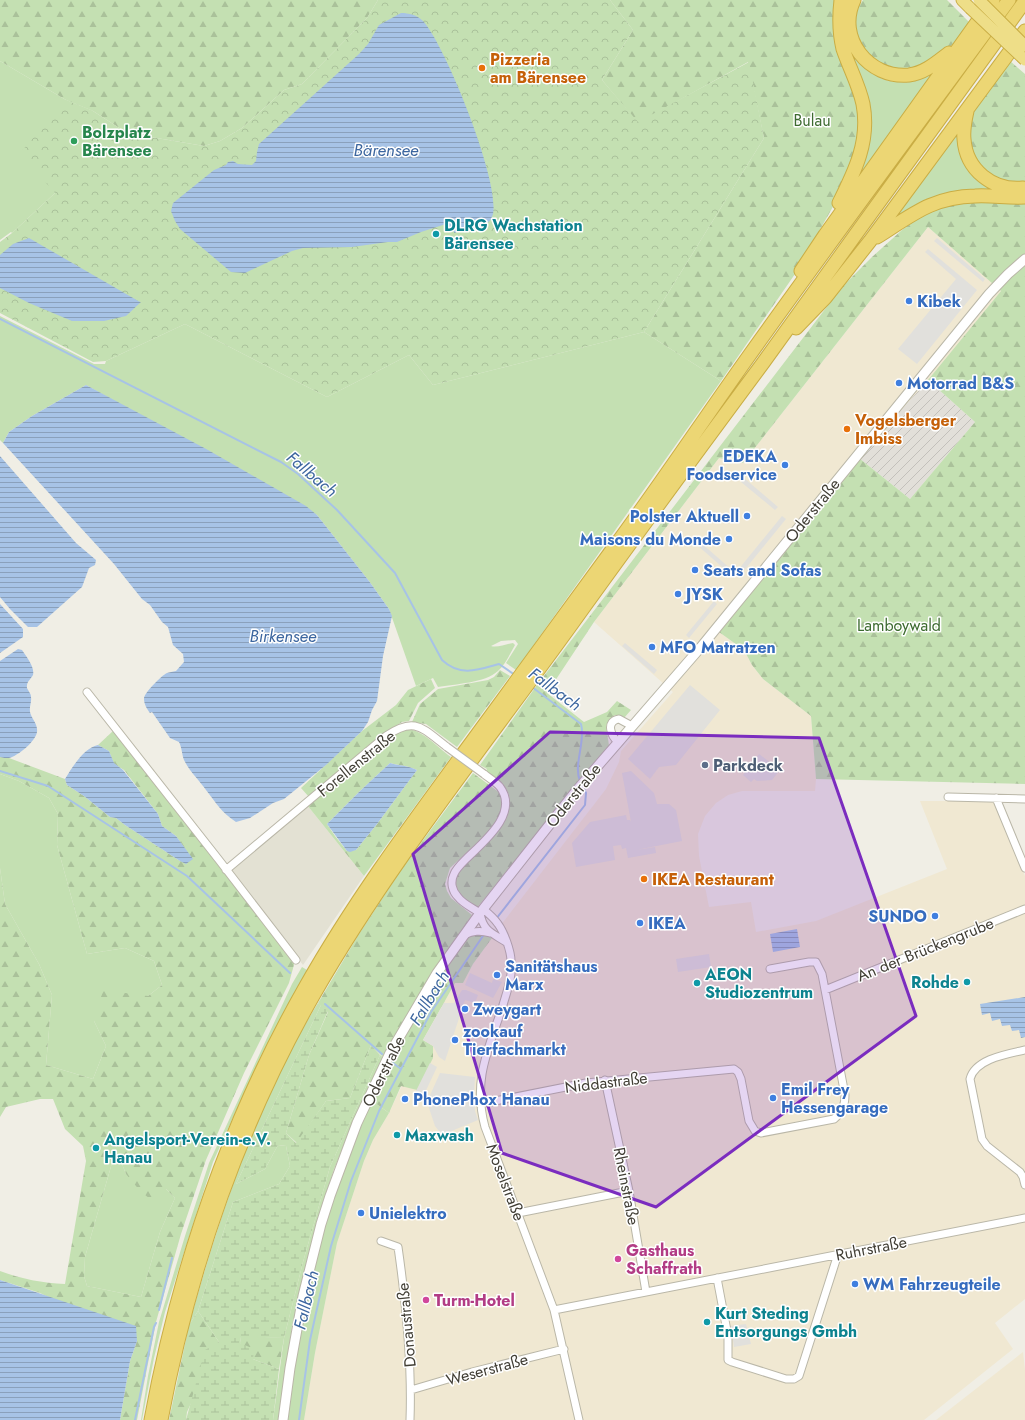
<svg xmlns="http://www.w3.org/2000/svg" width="1025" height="1420" font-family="Jost,sans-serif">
  <defs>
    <pattern id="industrial-furrows" width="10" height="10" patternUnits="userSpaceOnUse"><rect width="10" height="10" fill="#e2dfd9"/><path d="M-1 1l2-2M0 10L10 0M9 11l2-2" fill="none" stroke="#c3c0bb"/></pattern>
    <pattern id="forest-firs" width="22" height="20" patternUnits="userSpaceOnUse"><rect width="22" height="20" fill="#c4e0b2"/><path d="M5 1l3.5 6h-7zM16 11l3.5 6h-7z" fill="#aac19a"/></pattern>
    <pattern id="wetland-marsh" width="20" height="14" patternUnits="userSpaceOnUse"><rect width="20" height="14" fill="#c4e0b2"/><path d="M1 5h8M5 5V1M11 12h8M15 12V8" fill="none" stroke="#aac19a"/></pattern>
    <pattern id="park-crowns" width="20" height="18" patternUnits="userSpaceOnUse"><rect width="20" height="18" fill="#c4e0b2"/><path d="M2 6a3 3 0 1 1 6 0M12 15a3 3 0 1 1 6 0" fill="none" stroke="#aac19a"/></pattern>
    <pattern id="water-rules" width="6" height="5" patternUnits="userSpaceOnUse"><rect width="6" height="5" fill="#a7c3e6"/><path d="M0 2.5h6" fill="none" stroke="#8aa0bb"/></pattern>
  </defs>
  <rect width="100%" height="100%" fill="#f0eee5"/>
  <path fill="#e3e1d3" d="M307,805L364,876L303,965L230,870Z"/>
  <path fill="#f0e8d2" d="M928,227L1001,291L928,380L859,458L719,632L744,650L752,665L763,679L811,716L816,779L815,791H742L728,795L716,803L705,816L698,834L699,856L709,907L751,902L756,932L816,921L947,869L920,801H993L1025,876V1299L995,1323L1013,1349L924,1420H304L315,1353L337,1243L364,1161L373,1140L389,1113L423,1040L455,983H463L473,964L497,930L606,789L619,762L621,751L673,692L594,622L719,458L743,463Z
    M1023,1352L1025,1370V1420H936Z"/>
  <path fill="url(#industrial-furrows)" d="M928,380L975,422L910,499L859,458Z"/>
  <path fill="#c4e0b2" d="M846,39C853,48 859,58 866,67C878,82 904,86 921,79C926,77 931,74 935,72L858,180L856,67Z
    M0,61L66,100L93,111L55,193L12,233L11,232L0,240Z
    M958,128L997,189L888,223Z
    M0,316L94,364H105L106,361L185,324L327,397L409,355L433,385L644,332L721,381L516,670L506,663L518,644L515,640L501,641L491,646C497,648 506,644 513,643L515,645C510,654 505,665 498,671C485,683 455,684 438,687L433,678L416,686L389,609L369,581L317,515L86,385L32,416L9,432L3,443L0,440Z
    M0,774L19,781L49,798L58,814L57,845L87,954L125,948L154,961L162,985L148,996L94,1021L106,1046L93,1079L46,1065L52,995L39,964L5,904L0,868Z
    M302,967L307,970L260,1058L213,1162L165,1312L154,1358L142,1420H141L148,1376L159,1322L185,1236L209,1163L292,984Z
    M318,1003L321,1005L236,1184L265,1169L278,1145L286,1146L290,1166L279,1184L233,1202L198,1311L189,1325C220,1214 257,1102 318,1003Z
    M380,1055L384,1058L354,1121L334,1169L317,1222L292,1326L279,1420H273L284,1338L303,1262L330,1167Z
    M371,1100L389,1113L373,1140L364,1161L337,1243L315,1353L304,1420H285L303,1310L323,1224Z
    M116,1149L126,1174L166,1189L175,1198L160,1232L141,1297L87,1286L84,1276L85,1257Z"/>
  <path fill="url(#forest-firs)" fill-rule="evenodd" d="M0,0H378L367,18L302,84L284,90L242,128L220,141L204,146L127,133L93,111L66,100L0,61Z
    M610,0H836L863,123L848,180L795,274L721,381L644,332L764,138L748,62L638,123L602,80L633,30Z
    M863,0H947L971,24L949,48L934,62L901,72L869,59L856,37L855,23L857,9Z
    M1009,60L1025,74V185L999,183L971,156L969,123L978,100Z
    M961,202H1025V784L816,779L811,716L763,679L752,665L744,650L719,632L859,458L910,499L975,422L928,380L1001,291L928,227L743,463L719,458L594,622L547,693L584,722L607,712L617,701L631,710L624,718L615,715C601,725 608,732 609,746L476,909C464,899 454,893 456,876C464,865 474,856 483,846C499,829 523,806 501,782C497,778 490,775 486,771L487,769L480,765L537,685L842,287L872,257L902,230L920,216L930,211Z
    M500,670L510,676L457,747L426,724L412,722L420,704L438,689L488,680L494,677Z
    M431,679L435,688L418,703L409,721L402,722L386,732L309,797L301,788L362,731L396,705L408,690Z
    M409,729C425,732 438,748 451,757L364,876L307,805L395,732ZM390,763C401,766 407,765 417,770L377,824L356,850L347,851L335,836L327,824L360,791Z
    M113,731L295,961L289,983L244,1073L206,1160L181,1234L156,1322L137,1420H120L130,1361L137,1341L40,1293L0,1280V1271C21,1279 43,1283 65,1284L86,1161L83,1146L65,1129L53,1099H40L6,1107L0,1117V868L5,904L39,964L52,995L46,1065L93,1079L106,1046L94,1021L103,990L148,996L162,985L154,961L125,948L87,954L57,845L58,814L49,798L19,781L0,774V757L9,758L65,779L67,785L84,796L110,817L116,818L125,825L180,861L192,859L176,836L162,826L158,814L124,770L114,764L109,751L98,745ZM116,1149L126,1174L141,1192L153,1201L166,1189L175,1198L160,1232L141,1297L87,1286L84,1276L85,1257Z
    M473,773L500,793L502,809L492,829L450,868L445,884L447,891L451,898L472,915L422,990L384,1058L371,1045L350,1098L326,1101L297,1143L286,1133L309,1055L328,1012L318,1003L359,934L403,867Z
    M477,934L486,935L492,938L473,964L463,983H455L423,1040L433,1046V1058L417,1090L401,1086L389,1113L371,1100L384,1069L455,951L470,935Z
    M198,1311L219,1342L187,1412L186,1420H169L189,1325Z
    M241,1336L284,1338L279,1369L253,1359L240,1343Z"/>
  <path fill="url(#wetland-marsh)" d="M321,1005L328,1011L309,1055L286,1133L296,1143L326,1101L350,1098L371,1045L380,1055L330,1167L303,1262L284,1338L241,1337L240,1343L254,1349L253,1359L279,1369L273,1420H186L205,1350L219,1342L198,1311L233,1202L279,1184L290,1166L286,1146L278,1145L265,1169L236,1184Z"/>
  <path fill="url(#park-crowns)" d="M378,0H610L633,30L602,80L638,122L749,62L764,138L644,332L433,385L409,355L327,397L185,324L106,361L93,362L0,313V242L12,233L55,193L20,153L66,100L93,111L127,133L204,146L220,141L242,128L284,90L302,84L367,18Z"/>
  <path fill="#e1e0dc" d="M937,238L985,279L983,282L934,241Z
    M928,249L977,290L917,364L898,349L956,279L925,252Z
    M744,478L778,507L775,510L741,482Z
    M782,516L786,519L742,573L738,570Z
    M700,542L732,570L729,573L697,545Z
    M714,601L717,604L689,638L686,635Z
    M625,643L657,670L654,674L622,646Z
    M690,685L720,710L676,765L659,767L650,779L628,759Z
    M759,754L780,770L772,780L757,781L754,779L751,782L743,775Z
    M631,771L654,793L657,804H669L676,810L682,841L636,850L655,847L656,853L628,858L626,848L622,849L621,845L613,846L615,860L576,867L572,843L590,822L626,815L627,820H630L631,822L622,773Z
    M709,954L711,967L678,972L676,959Z
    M470,973L492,983L493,979L502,982L493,998L465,985Z
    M462,990H466L478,995L475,1003L465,1000L445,1061L439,1057L433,1046L423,1040L444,1003H454Z
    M430,1063L437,1067L422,1099L414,1095Z
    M440,1073L475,1077L474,1094L475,1111L478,1120L442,1135L435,1126L427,1102Z
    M746,1324L751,1344L734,1347L731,1326Z"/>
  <path fill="url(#water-rules)" d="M401,13C409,13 417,15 423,21C445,44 504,190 492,217C488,227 472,230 463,232L460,231L454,233V231L450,232L449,230H447L446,224L421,232L397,242H388L352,247L303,248L292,251L245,273L231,272L180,229L175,221L171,211L173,203L214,170L226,165L228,162L233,161L238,164L252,165L256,161L257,152L259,144L359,54L368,44L379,25Z
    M29,238L140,302H141L126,316L104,321H72L29,303L0,288V255L13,244Z
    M86,385L208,450L306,506L317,515L369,581L389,609L392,616L383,656L377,701L372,710L368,722L362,731L326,765L284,799L273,803L250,818L236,822C221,812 217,804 206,790C199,780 190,772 184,760C182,755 182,748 179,742L170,738L152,712L150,713C147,709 144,704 144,699C143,694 162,675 167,673C169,672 173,672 176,671L184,662L183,654L173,645L168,627L162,622L150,605L142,599L114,564L3,443L9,432L32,416Z
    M0,456L76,543L96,560L95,565L89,568L82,587L37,627H28L10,609L0,597Z
    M0,604L23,629V637L0,653Z
    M18,649L22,650C26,656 35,667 33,675C31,679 26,682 27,688C28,691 31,693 31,697C32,703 28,708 31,715C33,720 38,725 37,732C36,741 18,756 9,758C6,758 3,758 0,757V661Z
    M98,745L109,751L114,763L123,770L158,814L162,826L176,836L193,859L186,864L180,861L125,825L116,818L110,817L84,796L67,785L65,779C73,766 84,748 98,745Z
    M390,763C400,766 407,765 417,770L377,824L356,850L350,852L347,851L327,824L360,791Z
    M797,929L800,947L773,952L770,934Z
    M1025,997V1037L1021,1038L1019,1030L1012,1031L1010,1025L1002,1026L1000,1019L992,1021L990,1013L982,1015L980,1004Z
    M0,1280L136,1326L137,1341L130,1361L120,1420H0Z"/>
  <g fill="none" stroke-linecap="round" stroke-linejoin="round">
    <path stroke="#a7c3e6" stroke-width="2" d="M0,319L281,462L298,474L337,510L395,573L442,660C460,677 478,670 499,664L515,675
      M532,687L581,724C586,741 573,765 580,781
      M0,771L48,786L187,876L290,973
      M496,919L585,805L586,793L583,787
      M325,1004L382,1054
      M393,1063L401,1069
      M159,1310L172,1258
      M135,1420L154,1327L156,1323
      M299,1420L310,1340L331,1246L351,1181L379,1111L431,1012L485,933"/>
    <defs>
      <path id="minor" d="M87,692L219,860L296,960
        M618,742C611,736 605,721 619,719L632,726
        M484,774C489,778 496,782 500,787C520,814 482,843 465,860C461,864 456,869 454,874C450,882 452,891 458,897C463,904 473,908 480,913C483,931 492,933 506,942
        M948,797L1025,799
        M996,798L1025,868
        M226,870L386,736C415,716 422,728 447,747
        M483,909C488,913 494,918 498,924C504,932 511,951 511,961C513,976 507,991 503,1005C489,1048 472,1080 485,1127L554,1310L579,1420
        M464,935C473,931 480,930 490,933
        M825,990L1025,909
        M1025,1050C1007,1054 975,1059 970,1079L982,1139L987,1146L1020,1172L1023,1177L1025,1185
        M605,1080L629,1191L646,1292
        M480,1104L586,1083L734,1069L738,1072L741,1079L749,1121L755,1131L761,1133L834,1119C842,1112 845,1106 845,1095L822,974L816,962H809L770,969
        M518,1213L629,1191
        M381,1241L398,1247C406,1303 412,1364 410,1420
        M717,1278L728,1336V1360L732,1362L786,1379H794L799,1376L838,1254
        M554,1310L1025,1218
        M411,1390L472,1372L564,1349"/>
      <path id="tertiary" d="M283,1420L290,1368L303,1296L321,1224L330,1196L357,1123L390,1053L437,973L480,913L576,791L701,647L989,294L1008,274L1025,259"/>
      <path id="trunk" d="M962,0L970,8"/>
      <path id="motorway" d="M854,0C836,38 869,79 909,75C925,73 937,62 949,53
        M967,111C965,120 963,130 964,139C966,170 993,191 1023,188
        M839,203C855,171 870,141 863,104C859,85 849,67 843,49C839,32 839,17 841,0
        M877,237C912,215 932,197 975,196C992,195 1008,198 1025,197
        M801,271L825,235L993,0
        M796,328L825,298L870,241L1025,31
        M151,1420C179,1268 229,1121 306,986C354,901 413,822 471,743C519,678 567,612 615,546C660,485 702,422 746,360C832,239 921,120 1009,0
        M161,1420C189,1271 239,1125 314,994C392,858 493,735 584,607C643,525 703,444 763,363C850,242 937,122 1025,1"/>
    </defs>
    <use href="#minor" stroke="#bab7a8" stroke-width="9"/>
    <use href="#tertiary" stroke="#bab7a8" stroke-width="11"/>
    <use href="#trunk" stroke="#c9ad45" stroke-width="13"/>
    <use href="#motorway" stroke="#c9ad45" stroke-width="15"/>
    <use href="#minor" stroke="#fff" stroke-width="7"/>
    <use href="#tertiary" stroke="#fff" stroke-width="9"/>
    <use href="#trunk" stroke="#eede88" stroke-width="11"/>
    <use href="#motorway" stroke="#ecd674" stroke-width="13"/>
    <defs>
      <path id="minor-bridge" d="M447,747L484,774"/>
      <path id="trunk-bridge" d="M979,0L1025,46
        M970,8L1025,60"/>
    </defs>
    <use href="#minor-bridge" stroke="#bab7a8" stroke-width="9" stroke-linecap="butt"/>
    <use href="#trunk-bridge" stroke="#c9ad45" stroke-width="13" stroke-linecap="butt"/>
    <use href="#minor-bridge" stroke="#fff" stroke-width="7"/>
    <use href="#trunk-bridge" stroke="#eede88" stroke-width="11"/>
  </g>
  <path fill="#7b2cbf" fill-opacity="0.2" stroke="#7b2cbf" stroke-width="3" stroke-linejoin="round" d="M550,732L819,738L916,1016L656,1207L502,1153L413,854Z"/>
  <g fill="#e8710a" stroke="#fff" stroke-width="1.5">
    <circle cx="482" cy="68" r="4"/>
    <circle cx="847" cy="429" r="4"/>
    <circle cx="644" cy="879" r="4"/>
  </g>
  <circle fill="#2e9e5b" stroke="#fff" stroke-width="1.5" cx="74" cy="141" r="4"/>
  <g fill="#0f9aa8" stroke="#fff" stroke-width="1.5">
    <circle cx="436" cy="234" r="4"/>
    <circle cx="967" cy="982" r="4"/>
    <circle cx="697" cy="983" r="4"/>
    <circle cx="397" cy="1135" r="4"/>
    <circle cx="96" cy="1148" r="4"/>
    <circle cx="707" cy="1322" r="4"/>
  </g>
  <g fill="#3f7fe0" stroke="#fff" stroke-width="1.5">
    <circle cx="909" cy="301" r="4"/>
    <circle cx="899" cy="383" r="4"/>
    <circle cx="785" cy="465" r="4"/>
    <circle cx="747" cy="516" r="4"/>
    <circle cx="729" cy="539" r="4"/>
    <circle cx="695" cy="570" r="4"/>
    <circle cx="678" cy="594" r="4"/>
    <circle cx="652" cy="647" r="4"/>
    <circle cx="935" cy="916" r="4"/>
    <circle cx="640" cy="923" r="4"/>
    <circle cx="497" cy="975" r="4"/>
    <circle cx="465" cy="1009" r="4"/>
    <circle cx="455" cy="1040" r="4"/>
    <circle cx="773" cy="1098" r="4"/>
    <circle cx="405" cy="1099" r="4"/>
    <circle cx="361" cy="1213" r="4"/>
    <circle cx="855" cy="1284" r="4"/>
  </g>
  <circle fill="#5c6f8a" stroke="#fff" stroke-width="1.5" cx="705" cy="765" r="4"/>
  <g fill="#d1479c" stroke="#fff" stroke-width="1.5">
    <circle cx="618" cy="1259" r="4"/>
    <circle cx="426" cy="1300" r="4"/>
  </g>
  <g text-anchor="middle" stroke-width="3" stroke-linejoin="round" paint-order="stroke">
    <g font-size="16" font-weight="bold" fill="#c56008" stroke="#fff" text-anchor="start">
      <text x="490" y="65">Pizzeria<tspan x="490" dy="18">am Bärensee</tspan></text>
      <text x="855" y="426">Vogelsberger<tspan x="855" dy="18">Imbiss</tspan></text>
      <text x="652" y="885">IKEA Restaurant</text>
    </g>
    <g font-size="16" fill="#3d6b30" stroke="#fff">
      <text x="812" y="126">Bulau</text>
      <text x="899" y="631">Lamboywald</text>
    </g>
    <g font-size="16" font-weight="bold" fill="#27864d" stroke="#fff" text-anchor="start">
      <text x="82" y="138">Bolzplatz<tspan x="82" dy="18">Bärensee</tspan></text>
    </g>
    <g font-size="16" font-weight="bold" fill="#0d838f" stroke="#fff" text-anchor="start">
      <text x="444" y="231">DLRG Wachstation<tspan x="444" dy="18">Bärensee</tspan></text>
      <text x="705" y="980">AEON<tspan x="705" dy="18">Studiozentrum</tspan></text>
      <text x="959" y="988" text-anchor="end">Rohde</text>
      <text x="405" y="1141">Maxwash</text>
      <text x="104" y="1145">Angelsport-Verein-e.V.<tspan x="104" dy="18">Hanau</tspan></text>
      <text x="715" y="1319">Kurt Steding<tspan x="715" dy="18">Entsorgungs Gmbh</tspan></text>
    </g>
    <g font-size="16" font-weight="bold" fill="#366cbe" stroke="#fff" text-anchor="start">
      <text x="917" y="307">Kibek</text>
      <text x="907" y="389">Motorrad B&amp;S</text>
      <text x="777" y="462" text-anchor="end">EDEKA<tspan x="777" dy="18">Foodservice</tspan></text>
      <text x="739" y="522" text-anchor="end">Polster Aktuell</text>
      <text x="721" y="545" text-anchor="end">Maisons du Monde</text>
      <text x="703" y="576">Seats and Sofas</text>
      <text x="686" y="600">JYSK</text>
      <text x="660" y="653">MFO Matratzen</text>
      <text x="927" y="922" text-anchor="end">SUNDO</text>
      <text x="648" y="929">IKEA</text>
      <text x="505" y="972">Sanitätshaus<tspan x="505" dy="18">Marx</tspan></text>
      <text x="473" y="1015">Zweygart</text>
      <text x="463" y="1037">zookauf<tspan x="463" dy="18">Tierfachmarkt</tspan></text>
      <text x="781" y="1095">Emil Frey<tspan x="781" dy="18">Hessengarage</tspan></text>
      <text x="413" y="1105">PhonePhox Hanau</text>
      <text x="369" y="1219">Unielektro</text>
      <text x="863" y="1290">WM Fahrzeugteile</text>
    </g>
    <g font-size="16" fill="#413e35" stroke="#fff">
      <text transform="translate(812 510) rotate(-51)" y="6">Oderstraße</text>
      <text transform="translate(356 763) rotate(-39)" y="6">Forellenstraße</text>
      <text transform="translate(573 795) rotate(-51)" y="6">Oderstraße</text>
      <text transform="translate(925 949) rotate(-22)" y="6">An der Brückengrube</text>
      <text transform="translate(383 1071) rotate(-64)" y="6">Oderstraße</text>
      <text transform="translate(606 1082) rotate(-7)" y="6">Niddastraße</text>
      <text transform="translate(506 1182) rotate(69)" y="6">Moselstraße</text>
      <text transform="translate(627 1186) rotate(79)" y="6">Rheinstraße</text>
      <text transform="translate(871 1248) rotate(-11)" y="6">Ruhrstraße</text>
      <text transform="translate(406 1325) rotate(-95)" y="6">Donaustraße</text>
      <text transform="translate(487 1369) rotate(-15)" y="6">Weserstraße</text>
    </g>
    <g font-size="16" font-weight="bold" fill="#4e5e75" stroke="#fff" text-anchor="start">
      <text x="713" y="771">Parkdeck</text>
    </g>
    <g font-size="16" font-weight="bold" fill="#b23c85" stroke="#fff" text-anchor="start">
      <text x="626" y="1256">Gasthaus<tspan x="626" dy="18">Schaffrath</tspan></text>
      <text x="434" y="1306">Turm-Hotel</text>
    </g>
    <g font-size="17" font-style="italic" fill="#3c669f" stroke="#fff">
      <text x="386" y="156">Bärensee</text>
      <text transform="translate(312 474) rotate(40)" y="6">Fallbach</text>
      <text x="283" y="642">Birkensee</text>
      <text transform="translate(555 689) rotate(36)" y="6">Fallbach</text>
      <text transform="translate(429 998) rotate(-59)" y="6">Fallbach</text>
      <text transform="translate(306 1300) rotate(-77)" y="6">Fallbach</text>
    </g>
  </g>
</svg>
